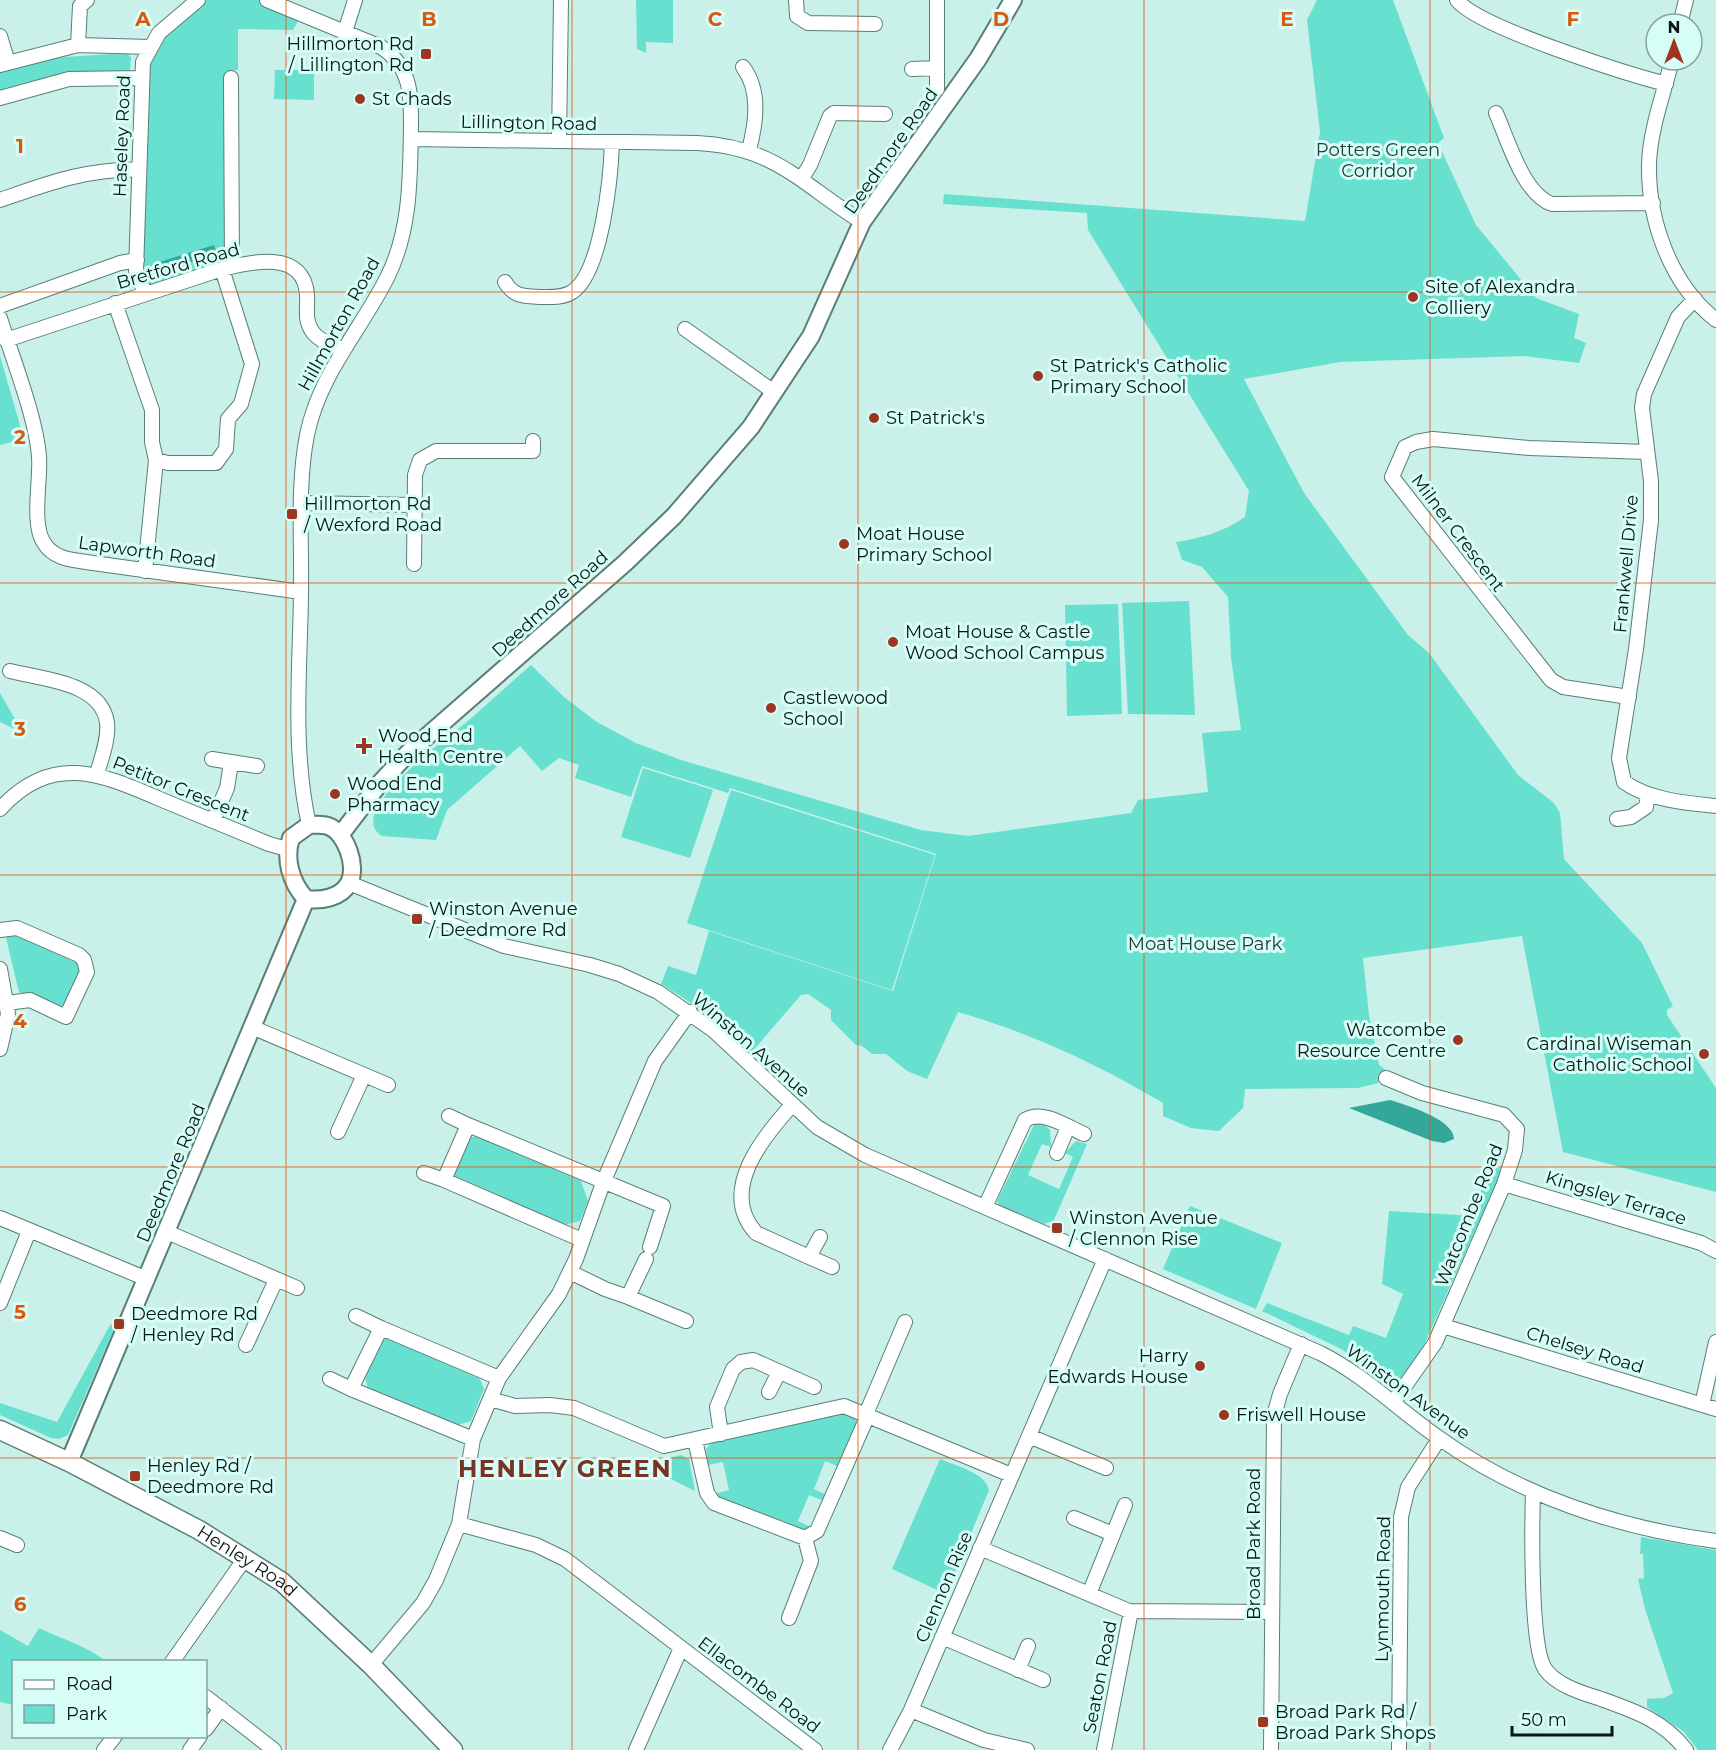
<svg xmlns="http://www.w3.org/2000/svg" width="1716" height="1750" font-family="Montserrat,sans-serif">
  <rect width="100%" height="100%" fill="#c9f1ea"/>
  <path fill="#68e0cf" d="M203,0H259L301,16L293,30L238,29V70L226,71L229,264L148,289L142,273L148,62L163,36Z
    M636,0H673V43L646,42V53L637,49Z
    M1317,0H1393L1444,138L1438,143L1476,225L1536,298L1579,314L1574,338L1586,343L1579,363L1524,356L1340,362L1244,379L1304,493L1408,635L1429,653L1518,775L1554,803L1560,813L1564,859L1642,943L1673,1006L1667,1010V1015L1716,1088V1192L1563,1152L1522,936L1363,958L1369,1015L1379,1065L1386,1070L1378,1083L1358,1088L1245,1089L1243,1108L1219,1131L1191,1128L1163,1116V1103C1097,1064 1031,1033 958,1012L927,1079L907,1071L886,1054H872L862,1046L856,1045L831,1020V1010L808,994L801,995L751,1053L688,1001L661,984L668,966L696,975L709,931L893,991L936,854L730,788L728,793L642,766L631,797L575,778L579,765L559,758L542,771L520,746L447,810L436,840L382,836C342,812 452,735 469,720C490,702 510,683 531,665L564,697L597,722L636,743L681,760L921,830L968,836L1131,813L1138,800L1208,792L1202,733L1241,730L1231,657L1228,597L1202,567L1182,560L1176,542C1202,538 1223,532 1245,517L1249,491L1088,230L1087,213L943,204L944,194L1305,221L1320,132L1307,20Z
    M127,53L131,57L130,73L0,93V73L50,58Z
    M275,70H314V100L274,99Z
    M0,356L24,439L0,445Z
    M1189,601L1195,715L1128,714L1122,603Z
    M1118,604L1122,714L1067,716L1065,605Z
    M0,693L23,733L0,722Z
    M643,768L713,790L690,858L621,837Z
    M731,790L935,855L892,990L687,923Z
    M9,935H16L78,963L81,970L66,1004L56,1007L19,992L6,938Z
    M1035,1123H1043L1050,1130L1051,1147L1042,1144L1028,1175L1059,1189L1073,1157L1065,1153L1076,1141L1087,1144L1054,1220L1044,1224L999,1205L997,1201Z
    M470,1137H478L581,1181L588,1201L580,1221L564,1225L458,1180L454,1174Z
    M1492,1165L1503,1170V1176L1476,1228L1420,1354L1402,1378L1384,1379L1341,1349L1262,1311L1267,1303L1349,1335L1353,1326L1386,1338L1403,1294L1382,1284L1389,1211L1475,1216L1476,1201Z
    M1190,1206L1282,1243L1256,1309L1163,1269Z
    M117,1322L68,1435L59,1439L51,1438L0,1415V1403L57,1422L110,1325Z
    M385,1339L395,1340L480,1379L484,1389L471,1421L458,1425L368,1389L365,1377L381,1341Z
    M843,1413H851L857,1420L839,1467L825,1461L814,1489L827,1495L824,1501L809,1495L798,1521L813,1528L802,1534L717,1499L714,1494L729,1490L723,1462L708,1465L706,1449L712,1442Z
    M681,1455L689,1459L695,1491L663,1475L662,1460Z
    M940,1459C954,1465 986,1473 989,1490L946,1594L892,1569Z
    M1641,1537L1716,1550V1750H1698L1683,1731L1647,1707V1699L1664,1698L1673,1693L1645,1609L1638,1579L1644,1578L1643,1554H1640Z
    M39,1628C62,1639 86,1646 106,1661L14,1662L13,1705L0,1702V1630L28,1646Z"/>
  <path fill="#33a799" d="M214,245L217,254L156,273L153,264Z
    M1390,1100C1406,1105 1454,1119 1454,1139L1444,1143L1432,1141L1349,1108Z"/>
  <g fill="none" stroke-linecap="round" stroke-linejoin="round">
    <defs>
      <path id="minor" d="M267,0L381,47C411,67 411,93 411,126C410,178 411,230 387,278C360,331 319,375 307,435C297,486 302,542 301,594C300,670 292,749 309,825
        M796,0L797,16L808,23L875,24
        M1457,0C1477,27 1628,74 1666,84
        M1680,24L1686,0
        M345,32L355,0
        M0,36L8,63
        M78,45L80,6L87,0
        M1672,60C1664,93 1650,129 1649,164C1648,220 1670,284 1716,320
        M0,65L78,45L150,47
        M743,67C761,91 756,123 749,150
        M912,69L937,68
        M231,78L232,266
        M937,89V0
        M0,98L69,79L141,78
        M1496,113C1508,140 1523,194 1552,204L1653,203
        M411,139L697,143C776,147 801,184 862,222
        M559,141L561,0
        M802,178L810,165L830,116L834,113L885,114
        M0,200C52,182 83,170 139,169
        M505,282C514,297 524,296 541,297C551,297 563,298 572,292C602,273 611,175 612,142
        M145,293L136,271L143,62L159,33L198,0
        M1695,299L1678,317L1644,394L1642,408L1651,481V520L1636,649L1619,758L1624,782C1649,800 1686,803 1716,806
        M115,303L152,410V442L156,460L145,571
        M0,306L120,263L137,260
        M0,318C12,357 36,417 39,456C41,480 31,524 44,543C54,560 75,560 93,563L301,592
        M685,329L774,392
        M6,340L222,269C253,261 304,250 307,295C308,308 304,319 312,331C318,341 333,345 343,350
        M156,460L168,463H216L226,449L228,419L241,404L252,364L222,269
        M302,503L414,505
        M414,564L415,475L420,460L436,451H533V441
        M10,671C41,679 102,682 107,723C109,739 101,759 97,774
        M1629,697L1563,687L1551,680L1392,477L1405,447L1416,442L1433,439L1529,448L1647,452
        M212,759L257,766
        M0,809C54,750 104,775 167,802C201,816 235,830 269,844L287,849
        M1617,819L1631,817L1646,807L1648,795
        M213,821L227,788L231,763
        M349,883L504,946L590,965L619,974L658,992L713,1030L817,1127L865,1155L1320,1353C1364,1375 1399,1410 1439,1438C1520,1496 1618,1528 1716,1541
        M0,930L17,928L79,955L84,960L87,972L66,1017L30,1000L7,1003
        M0,969L8,1014L0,1049
        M254,1028L388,1085
        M1386,1078L1422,1093L1504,1115L1517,1129L1515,1150L1504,1184L1435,1343L1393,1403
        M792,1105C763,1137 718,1191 756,1233L809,1257L820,1237
        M449,1116L468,1125
        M338,1132L364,1075
        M1057,1153L1068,1127
        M424,1173L444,1180
        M1504,1184L1701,1243L1716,1251
        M985,1207L1025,1120C1042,1109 1066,1126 1084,1134
        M0,1218L147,1279
        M167,1232L297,1288
        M582,1240L444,1180L468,1125L663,1206L650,1247
        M809,1257L832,1267
        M570,1272L605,1289L628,1297L646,1259
        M628,1297L686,1321
        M0,1303L29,1231
        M356,1316L381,1328
        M1443,1326L1716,1409
        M246,1345L276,1280
        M330,1379L351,1389
        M769,1392L779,1372
        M490,1399L515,1406L550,1405L574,1408L664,1446L844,1406L1011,1475
        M1702,1405L1716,1342
        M866,1414L905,1322
        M721,1434L717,1407L733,1369L741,1362L753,1360L814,1387
        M1029,1436L1106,1468
        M473,1439L351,1389L381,1328L499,1378
        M695,1440L707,1493L714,1503L805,1538L817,1531L868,1415
        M1533,1491C1532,1523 1530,1647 1545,1669C1557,1686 1583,1693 1601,1699C1635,1711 1664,1721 1686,1750
        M1074,1518L1113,1534
        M459,1524L536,1545L565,1559L815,1750
        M0,1538L17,1545
        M980,1548L1129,1611L1272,1612
        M1089,1594L1125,1505
        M789,1618L811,1561L805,1538
        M942,1637L1043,1680
        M172,1662L246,1557
        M371,1665L423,1603L436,1580L459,1524L473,1439L499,1378L559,1294L576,1259L603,1183L655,1061L690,1012
        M1018,1670L1028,1646
        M206,1697L274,1750
        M911,1710L984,1740L1027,1750
        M206,1729L221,1708
        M104,1750L115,1736
        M190,1750L200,1736
        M636,1750L681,1648
        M890,1750L911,1710L1105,1259
        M1104,1750L1131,1611
        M1271,1750L1274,1416L1280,1394L1301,1344
        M1399,1750L1401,1517L1408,1487L1439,1439"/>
      <path id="tertiary" d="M309,825C315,825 322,824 328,826C346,832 358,867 349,883C341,898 321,901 306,899C291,883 284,859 291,838Z
        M341,834L380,783L409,752L625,563L674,516L751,427L811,336L862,222L978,59L1013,0
        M69,1462L306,899"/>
      <g id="secondary">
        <path id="s1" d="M0,1430L69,1462L199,1530L282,1582L371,1665L453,1750"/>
      </g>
    </defs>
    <use href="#minor" stroke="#597e78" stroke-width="16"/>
    <use href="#tertiary" stroke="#597e78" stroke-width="20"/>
    <use href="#secondary" stroke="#597e78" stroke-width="21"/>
    <use href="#minor" stroke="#fff" stroke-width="14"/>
    <use href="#tertiary" stroke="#fff" stroke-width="16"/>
    <use href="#secondary" stroke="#fff" stroke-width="18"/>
  </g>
  <path fill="none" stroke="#dd560c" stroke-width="1.5" stroke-opacity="0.55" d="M286,0V1750M572,0V1750M858,0V1750M1144,0V1750M1430,0V1750M0,292H1716M0,583H1716M0,875H1716M0,1167H1716M0,1458H1716"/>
  <g fill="#9e3520" stroke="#d6fef7" stroke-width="2">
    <rect x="420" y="48" width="12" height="12" rx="3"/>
    <circle cx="360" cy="99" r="6"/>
    <circle cx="1413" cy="297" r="6"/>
    <circle cx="1038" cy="376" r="6"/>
    <circle cx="874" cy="418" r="6"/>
    <rect x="286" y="508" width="12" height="12" rx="3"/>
    <circle cx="844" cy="544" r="6"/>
    <circle cx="893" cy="642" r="6"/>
    <circle cx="771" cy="708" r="6"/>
    <path d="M361 737h6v6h6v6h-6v6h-6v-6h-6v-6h6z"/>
    <circle cx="335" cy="794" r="6"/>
    <rect x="411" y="913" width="12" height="12" rx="3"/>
    <circle cx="1458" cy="1040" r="6"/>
    <circle cx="1704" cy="1054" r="6"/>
    <rect x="1051" y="1222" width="12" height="12" rx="3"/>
    <rect x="113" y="1318" width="12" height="12" rx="3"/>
    <circle cx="1200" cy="1366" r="6"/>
    <circle cx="1224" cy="1415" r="6"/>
    <rect x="129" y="1470" width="12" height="12" rx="3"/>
    <rect x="1257" y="1716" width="12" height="12" rx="3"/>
  </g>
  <g text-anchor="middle" stroke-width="6" stroke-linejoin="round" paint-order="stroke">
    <g font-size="18" fill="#081714" stroke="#d6fef7" text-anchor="start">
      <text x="414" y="50" text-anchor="end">Hillmorton Rd<tspan x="414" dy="21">/ Lillington Rd</tspan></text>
      <text x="372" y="105">St Chads</text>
      <text x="1425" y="293">Site of Alexandra<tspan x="1425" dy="21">Colliery</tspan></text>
      <text x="1050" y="372">St Patrick's Catholic<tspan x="1050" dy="21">Primary School</tspan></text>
      <text x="886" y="424">St Patrick's</text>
      <text x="304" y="510">Hillmorton Rd<tspan x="304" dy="21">/ Wexford Road</tspan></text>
      <text x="856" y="540">Moat House<tspan x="856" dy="21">Primary School</tspan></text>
      <text x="905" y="638">Moat House &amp; Castle<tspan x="905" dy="21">Wood School Campus</tspan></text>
      <text x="783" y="704">Castlewood<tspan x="783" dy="21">School</tspan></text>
      <text x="378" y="742">Wood End<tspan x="378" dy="21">Health Centre</tspan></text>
      <text x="347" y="790">Wood End<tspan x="347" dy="21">Pharmacy</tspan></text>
      <text x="429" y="915">Winston Avenue<tspan x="429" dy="21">/ Deedmore Rd</tspan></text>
      <text x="1446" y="1036" text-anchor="end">Watcombe<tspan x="1446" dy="21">Resource Centre</tspan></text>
      <text x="1692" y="1050" text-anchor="end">Cardinal Wiseman<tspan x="1692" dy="21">Catholic School</tspan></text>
      <text x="1069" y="1224">Winston Avenue<tspan x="1069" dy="21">/ Clennon Rise</tspan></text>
      <text x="131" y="1320">Deedmore Rd<tspan x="131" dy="21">/ Henley Rd</tspan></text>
      <text x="1188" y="1362" text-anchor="end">Harry<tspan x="1188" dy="21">Edwards House</tspan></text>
      <text x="1236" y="1421">Friswell House</text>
      <text x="147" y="1472">Henley Rd /<tspan x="147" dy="21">Deedmore Rd</tspan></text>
      <text x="1275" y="1718">Broad Park Rd /<tspan x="1275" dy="21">Broad Park Shops</tspan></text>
    </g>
    <g font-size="18" fill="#081714" stroke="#d6fef7">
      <text transform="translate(529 123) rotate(1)" y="6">Lillington Road</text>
      <text transform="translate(122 136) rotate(-88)" y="6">Haseley Road</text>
      <text transform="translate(891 151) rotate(-55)" y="6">Deedmore Road</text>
      <text transform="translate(178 266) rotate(-16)" y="6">Bretford Road</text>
      <text transform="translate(339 324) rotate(-61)" y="6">Hillmorton Road</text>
      <text transform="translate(1458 533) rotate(53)" y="6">Milner Crescent</text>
      <text transform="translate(147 552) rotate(8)" y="6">Lapworth Road</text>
      <text transform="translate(1626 564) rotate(-85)" y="6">Frankwell Drive</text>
      <text transform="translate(550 604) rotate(-42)" y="6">Deedmore Road</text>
      <text transform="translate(181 789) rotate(22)" y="6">Petitor Crescent</text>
      <text transform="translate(751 1045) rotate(41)" y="6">Winston Avenue</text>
      <text transform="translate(171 1173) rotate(-67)" y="6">Deedmore Road</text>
      <text transform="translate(1616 1198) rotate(17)" y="6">Kingsley Terrace</text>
      <text transform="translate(1469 1215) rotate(-68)" y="6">Watcombe Road</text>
      <text transform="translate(1585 1350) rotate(17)" y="6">Chelsey Road</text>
      <text transform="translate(1408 1392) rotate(36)" y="6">Winston Avenue</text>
      <text transform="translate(1254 1544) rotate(-90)" y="6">Broad Park Road</text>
      <text dy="6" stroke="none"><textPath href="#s1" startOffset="280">Henley Road</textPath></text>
      <text transform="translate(944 1587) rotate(-67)" y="6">Clennon Rise</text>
      <text transform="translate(1383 1589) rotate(-89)" y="6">Lynmouth Road</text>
      <text transform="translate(1100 1677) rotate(-79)" y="6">Seaton Road</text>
      <text transform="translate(759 1685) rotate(37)" y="6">Ellacombe Road</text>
    </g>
    <g font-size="18" fill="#223b37" stroke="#d6fef7">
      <text x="1378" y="156">Potters Green<tspan x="1378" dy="21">Corridor</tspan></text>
      <text x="1205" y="950">Moat House Park</text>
    </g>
    <g font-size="24" font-weight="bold" letter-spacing="1.5" fill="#783325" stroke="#d6fef7">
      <text x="565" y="1477">HENLEY GREEN</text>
    </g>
  </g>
  <g font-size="20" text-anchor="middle" font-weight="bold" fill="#dd560c" stroke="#d6fef7" stroke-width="6" stroke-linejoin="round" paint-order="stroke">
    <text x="143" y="26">A</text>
    <text x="429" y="26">B</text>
    <text x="715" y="26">C</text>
    <text x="1001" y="26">D</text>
    <text x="1287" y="26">E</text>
    <text x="1573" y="26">F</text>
    <text x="20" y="153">1</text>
    <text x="20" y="444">2</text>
    <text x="20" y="736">3</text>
    <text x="20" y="1028">4</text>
    <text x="20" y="1319">5</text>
    <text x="20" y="1611">6</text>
  </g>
  <rect x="12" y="1660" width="195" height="78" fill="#d6fef7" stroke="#84a29c" stroke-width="1.5"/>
  <rect x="24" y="1680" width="30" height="9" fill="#ffffff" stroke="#84a29c" stroke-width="1.5"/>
  <text x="66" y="1690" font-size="18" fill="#081714">Road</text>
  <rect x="24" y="1705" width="30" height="18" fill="#68e0cf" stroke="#84a29c" stroke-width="1.5"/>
  <text x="66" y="1720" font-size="18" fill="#081714">Park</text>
  <g transform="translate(1674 42)"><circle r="28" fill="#d6fef7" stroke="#84a29c" stroke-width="1.5"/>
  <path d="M0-4.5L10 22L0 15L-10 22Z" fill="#9e3520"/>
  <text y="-9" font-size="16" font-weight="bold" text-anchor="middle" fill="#081714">N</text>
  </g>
  <path d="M1512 1726v9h100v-9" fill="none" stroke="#081714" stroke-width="3"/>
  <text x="1521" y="1726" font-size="18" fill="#081714" stroke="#d6fef7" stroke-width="4.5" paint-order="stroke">50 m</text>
</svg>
